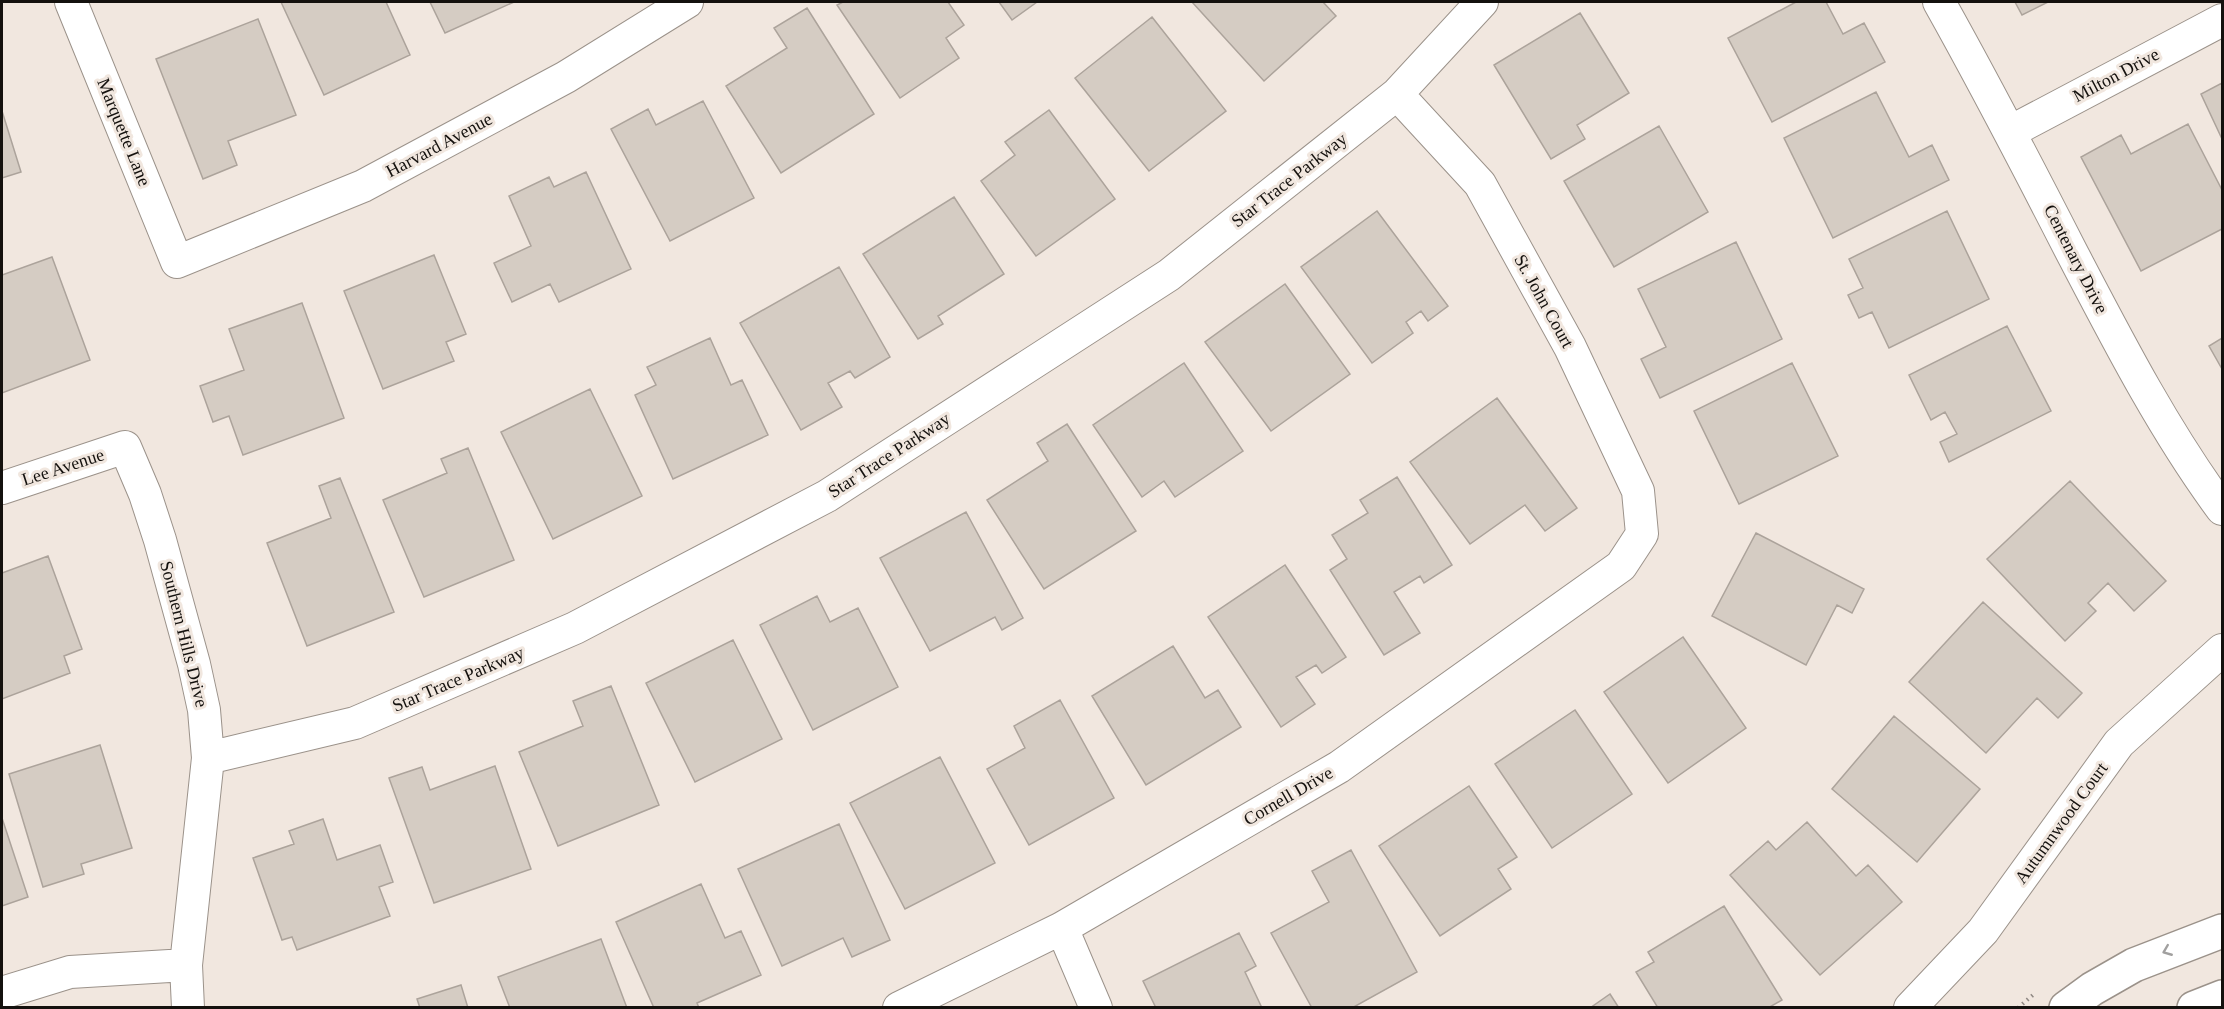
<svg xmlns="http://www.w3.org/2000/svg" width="2224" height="1009" font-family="'Times New Roman',serif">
  <rect width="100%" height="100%" fill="#f1e7df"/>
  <path fill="#d5ccc3" stroke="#aca39b" stroke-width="1.5" d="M281,2H386L410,55L324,95Z
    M430,2H514L445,33Z
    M843,2H948L964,25L946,38L959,58L900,98L837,5Z
    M999,2H1037L1012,20Z
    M1192,2H1323L1336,16L1264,81Z
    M1796,2H1826L1843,34L1864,23L1885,62L1772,122L1728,38Z
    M2015,2H2048L2022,15Z
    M807,8L874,114L781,173L726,86L787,48L774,28Z
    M1580,13L1629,93L1577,125L1585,139L1551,159L1494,65Z
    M1152,17L1226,111L1149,171L1075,78Z
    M258,19L296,115L228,141L237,165L203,179L156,59Z
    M2222,83V139L2201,94Z
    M1876,92L1909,157L1932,145L1949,180L1833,238L1784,138Z
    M703,101L754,198L670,241L611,129L648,109L656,125Z
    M1049,110L1115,199L1036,256L981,181L1015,155L1005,142Z
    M2,111L21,172L2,178Z
    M2188,124L2222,190V229L2141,271L2081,157L2121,135L2131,154Z
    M1659,126L1708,212L1614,267L1564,181Z
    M586,172L631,269L559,302L550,284L512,302L494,263L531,246L509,196L549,177L554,187Z
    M954,197L1004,274L938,316L943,324L918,339L863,254Z
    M1377,211L1448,306L1428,321L1421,311L1406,322L1413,333L1372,363L1301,267Z
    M1947,211L1989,299L1889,348L1872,312L1859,318L1848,295L1863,288L1849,259Z
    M1736,242L1782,339L1660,398L1641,359L1666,347L1638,289Z
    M434,255L466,334L446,342L454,361L383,389L344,291Z
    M52,257L90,360L2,393V275Z
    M839,267L890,357L855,378L850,371L828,383L842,407L801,430L740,323Z
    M1285,284L1350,374L1271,431L1205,342Z
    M302,303L344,418L243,455L229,416L213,422L200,386L244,370L229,329Z
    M2007,326L2051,411L1949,462L1940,442L1957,434L1945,412L1931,420L1909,375Z
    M710,338L731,385L742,380L768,435L673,479L635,395L656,385L647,367Z
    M2222,338V369L2209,346Z
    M1184,363L1243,451L1175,497L1164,481L1142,497L1093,425Z
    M1792,363L1838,456L1739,504L1694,411Z
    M590,389L642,496L553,539L501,432Z
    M1497,398L1577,508L1545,531L1525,505L1470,544L1410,462Z
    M1067,424L1136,531L1044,589L987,500L1048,461L1037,443Z
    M468,448L514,560L424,597L383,500L447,473L441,459Z
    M1397,477L1452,565L1424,583L1420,576L1394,592L1420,633L1384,655L1330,570L1347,559L1332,535L1368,513L1360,500Z
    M340,478L394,612L307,646L267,543L331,518L319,486Z
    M2070,481L2166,581L2134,611L2108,583L2088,603L2096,611L2065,641L1987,559Z
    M966,512L1023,618L1002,630L995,617L930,651L880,558Z
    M1756,533L1864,589L1852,613L1837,605L1806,665L1712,616Z
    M48,556L82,649L64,656L70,673L2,699V573Z
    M1285,565L1346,657L1322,673L1316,665L1296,677L1315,704L1281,727L1208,617Z
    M817,596L830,622L858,608L898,687L813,730L760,625Z
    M1983,602L2082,693L2058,718L2037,698L1986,753L1909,682Z
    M1683,637L1746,728L1668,783L1604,692Z
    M733,640L782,739L695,782L646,683Z
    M1173,646L1205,698L1218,690L1241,727L1146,785L1092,696Z
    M611,686L659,805L558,846L519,752L583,726L573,701Z
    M1060,700L1114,798L1029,845L987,769L1025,748L1014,726Z
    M1575,710L1632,794L1552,848L1495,764Z
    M1894,716L1980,789L1917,862L1832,789Z
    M100,745L132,848L81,864L84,874L43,887L9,774Z
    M940,757L995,863L905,909L850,803Z
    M495,766L531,869L434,903L389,778L422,767L430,790Z
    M1469,786L1517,857L1498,869L1511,889L1440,936L1379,846Z
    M2,818L28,897L2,906Z
    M323,819L337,860L380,845L393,882L379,887L390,916L297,950L292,937L282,940L253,858L294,844L289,831Z
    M1807,822L1856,876L1868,865L1902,902L1820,975L1730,875L1768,841L1776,850Z
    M839,824L890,940L852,957L843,938L782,966L738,869Z
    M1351,850L1417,972L1352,1008H1312L1271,933L1329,902L1312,871Z
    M701,884L725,938L741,931L761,975L697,1003L699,1008H654L616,922Z
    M1724,906L1782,1000L1768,1008H1658L1636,972L1654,962L1648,952Z
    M1239,933L1256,966L1245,972L1262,1008H1156L1143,981Z
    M601,939L627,1008H510L498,977Z
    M461,985L468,1008H420L417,999Z
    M1610,994L1619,1008H1590Z"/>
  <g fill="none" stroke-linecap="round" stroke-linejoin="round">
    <defs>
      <path id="minor" d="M71,2L177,262L363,186L566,77L687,2
        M1939,2C1985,84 2028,167 2071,251C2117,339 2163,429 2222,509
        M2010,132L2222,20
        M2,488L125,447L145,494L160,540L194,664L204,710L208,758L186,965L188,1008
        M208,758L355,723L575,628L827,496L1169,275L1397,94L1482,2
        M1062,928L1096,1008
        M2,993L70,972L186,965
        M899,1008L1062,928L1339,767L1621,566L1642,534L1638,491L1570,347L1480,184L1397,94
        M1910,1008L1983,931L2119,743L2222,650"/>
      <path id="tertiary" d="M2066,1008L2092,989L2134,965L2222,931
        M2194,1008L2222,997"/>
    </defs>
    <use href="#minor" stroke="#9b928a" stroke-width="34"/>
    <use href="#tertiary" stroke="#9b928a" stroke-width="36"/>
    <path stroke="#908984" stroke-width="4" stroke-dasharray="1.5 4.5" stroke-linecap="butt" d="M2018,1008L2034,994"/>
    <use href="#minor" stroke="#fff" stroke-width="32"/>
    <use href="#tertiary" stroke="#fff" stroke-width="33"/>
  </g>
  <defs><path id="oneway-chevron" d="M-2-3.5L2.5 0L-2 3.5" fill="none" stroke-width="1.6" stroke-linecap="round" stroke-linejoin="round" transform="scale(1.5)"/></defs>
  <use stroke="#a1a09f" href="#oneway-chevron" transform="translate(2167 951) rotate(158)"/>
  <g text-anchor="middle" stroke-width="6" stroke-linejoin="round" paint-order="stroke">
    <g font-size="18" fill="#14110e" stroke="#f1e7df">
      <text transform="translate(2116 75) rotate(-28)" y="6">Milton Drive</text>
      <text transform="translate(124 132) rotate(68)" y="6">Marquette Lane</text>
      <text transform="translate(439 145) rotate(-28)" y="6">Harvard Avenue</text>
      <text transform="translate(1289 180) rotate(-38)" y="6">Star Trace Parkway</text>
      <text transform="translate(2076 259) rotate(63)" y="6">Centenary Drive</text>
      <text transform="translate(1544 301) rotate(61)" y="6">St. John Court</text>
      <text transform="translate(889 455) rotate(-33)" y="6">Star Trace Parkway</text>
      <text transform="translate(63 467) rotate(-18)" y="6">Lee Avenue</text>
      <text transform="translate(184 634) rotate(76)" y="6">Southern Hills Drive</text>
      <text transform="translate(458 679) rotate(-23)" y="6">Star Trace Parkway</text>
      <text transform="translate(1288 796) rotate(-30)" y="6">Cornell Drive</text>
      <text transform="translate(2061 823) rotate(-54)" y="6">Autumnwood Court</text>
    </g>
  </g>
  <rect width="2224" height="1009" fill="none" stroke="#14110e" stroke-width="6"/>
</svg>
